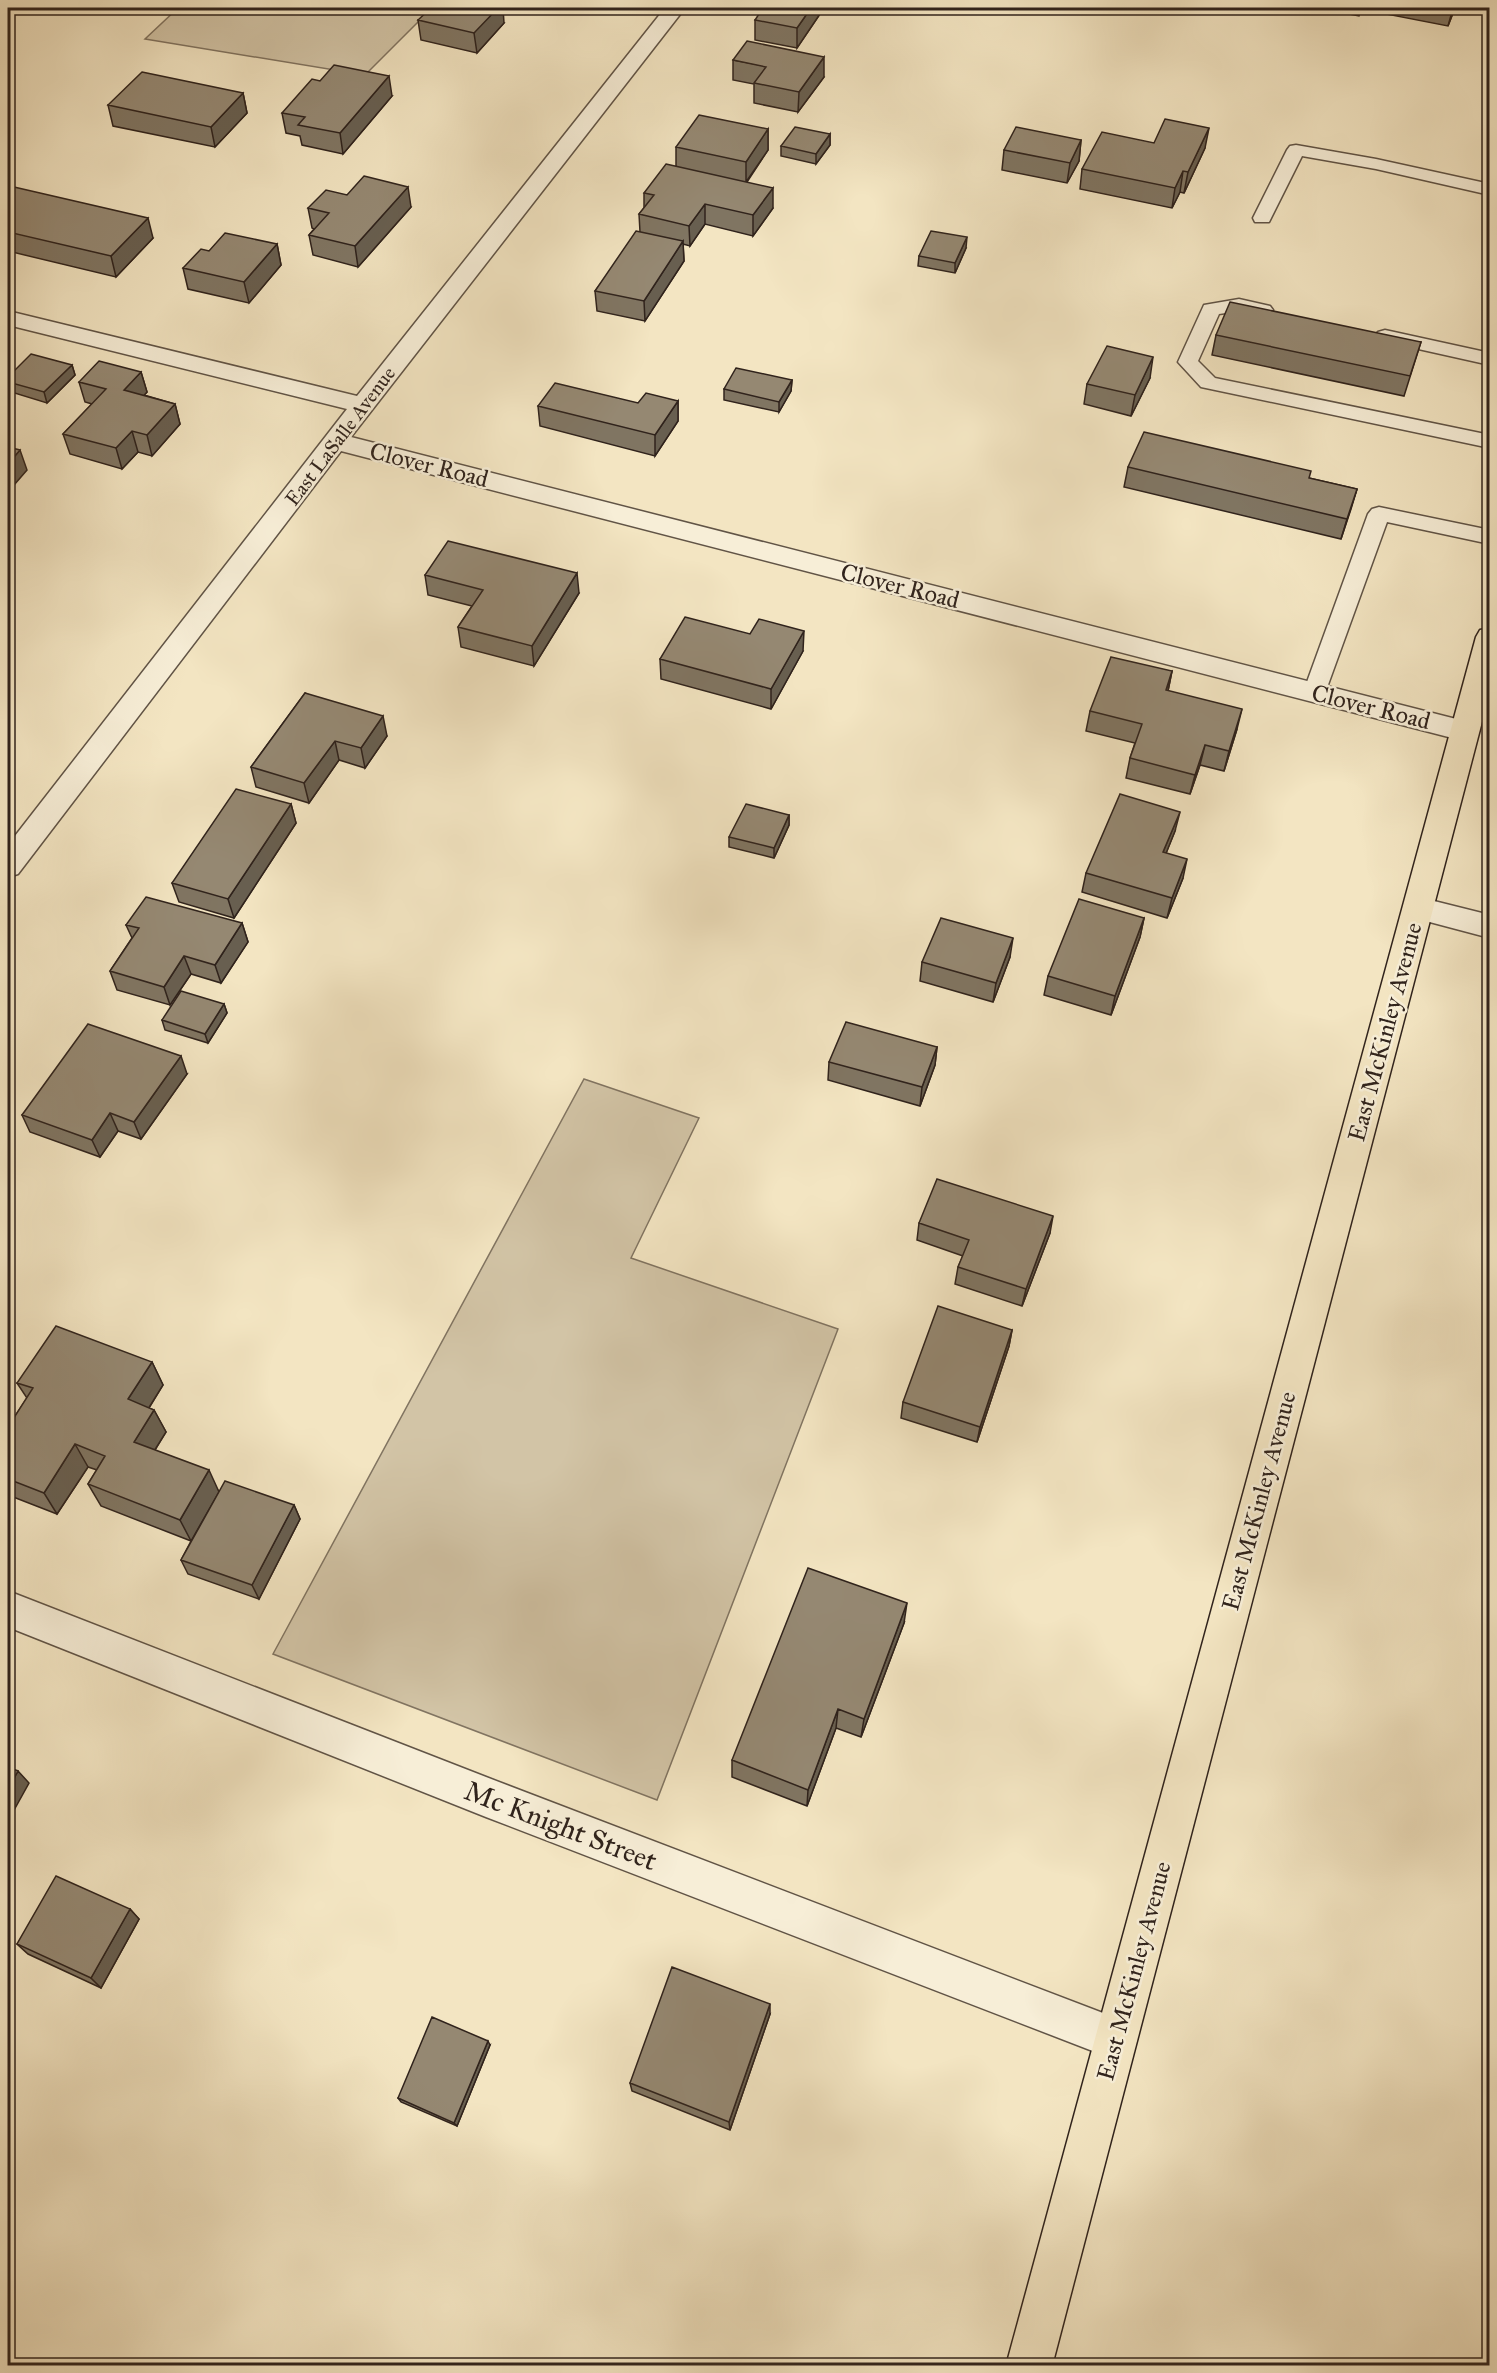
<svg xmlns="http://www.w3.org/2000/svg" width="1497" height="2373" font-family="'IM FELL Great Primer',serif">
  <rect width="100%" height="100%" fill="#f3e5c2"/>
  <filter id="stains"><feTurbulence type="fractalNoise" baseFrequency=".00333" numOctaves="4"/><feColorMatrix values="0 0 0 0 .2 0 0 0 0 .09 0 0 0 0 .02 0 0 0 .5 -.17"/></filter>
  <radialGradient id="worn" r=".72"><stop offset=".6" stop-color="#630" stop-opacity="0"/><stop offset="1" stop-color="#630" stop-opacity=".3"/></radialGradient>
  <path fill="#d2c4a6" stroke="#817461" stroke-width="1.5" d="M178,8H432L365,75L145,39Z
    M584,1079L699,1118L631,1258L838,1329L657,1800L273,1654Z"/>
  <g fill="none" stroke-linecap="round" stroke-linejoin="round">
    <defs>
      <path id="service" d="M1296,145L1376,159L1490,184V195L1376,169L1302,156L1269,222H1255L1253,218L1287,150L1290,146Z
        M1239,299L1270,306L1273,310L1270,314L1263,316L1239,311L1219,314L1198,361L1215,378L1490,435V448L1201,387L1178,362L1204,305Z
        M1385,330L1490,353V365L1378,340L1375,336L1378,332Z
        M1379,507L1490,530V544L1387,522L1325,693L1322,699L1314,701L1306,699L1303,693L1368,514L1372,509Z"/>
      <path id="minor" d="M665,8H685L351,437L1464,721L1474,724L1478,731L1474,738L1464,741L341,451L18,874L8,877V845L347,409L8,325V311L357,396Z
        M1418,897L1490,915V938L1407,916L1403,908L1407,900Z
        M8,1591L486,1777L1116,2018L1131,2024L1137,2039L1131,2054L1116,2060L486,1817L8,1627Z"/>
      <path id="primary" d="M1490,628V691L1052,2366H1006L1476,637L1480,630Z"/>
    </defs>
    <use href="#service" stroke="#615446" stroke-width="3"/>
    <use href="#minor" stroke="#615446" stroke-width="3"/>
    <use href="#primary" stroke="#30231c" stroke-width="3"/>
    <use href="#service" fill="#f7eed7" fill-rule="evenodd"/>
    <use href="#minor" fill="#f7eed7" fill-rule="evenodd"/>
    <use href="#primary" fill="#f3e5c2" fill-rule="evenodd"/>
  </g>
  <path fill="#807562" stroke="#30231c" stroke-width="1.5" d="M824,8L797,48L755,40V20Z
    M1318,8H1455L1448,26L1361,9L1359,16Z
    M418,20L504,23L477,53L421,40Z
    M733,60L824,77L798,112L754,103V84L733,80Z
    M243,93L247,113L215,147L113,126L108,105Z
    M392,96L343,154L302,145L300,136L286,133L282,113Z
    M768,129V150L747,182L773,208L753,236L705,224L690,246L683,244L684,261L645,321L597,311L595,291L640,232L639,214L644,208V193L676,166V147Z
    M830,134V145L816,164L781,156V146Z
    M1081,140L1079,161L1067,183L1002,170L1004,150Z
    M1154,143L1205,148L1184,193L1180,192L1172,208L1080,189L1082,169Z
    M8,193L153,238L116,277L8,251Z
    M347,195L411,207L358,267L313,255L309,235L314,229L312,228L308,208Z
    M277,244L281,265L249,303L188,289L183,268Z
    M966,248L955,273L918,266L919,256Z
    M1216,335L1421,342L1404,396L1212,355Z
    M72,365L75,375L47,403L8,391V377Z
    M141,372L147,392L144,395L175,404L180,424L152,456L138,452L122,469L70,454L63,434L92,404L85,402L79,382Z
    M1150,378L1131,416L1084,404L1087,384Z
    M792,380L791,391L779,412L724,400V389Z
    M678,401V421L655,456L540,426L538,406L638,403Z
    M1128,467L1309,478L1357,489L1341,539L1124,487Z
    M425,575L579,593L534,666L461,647L458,627L472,606L428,595Z
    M803,651L771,709L661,679L660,659Z
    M1172,671L1168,691L1237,729L1224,771L1200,765L1190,794L1126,778L1130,758L1135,743L1086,731L1090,711Z
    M305,693L387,736L365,768L339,760L309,803L256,787L251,767Z
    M291,804L296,823L234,918L179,902L172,883Z
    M789,815V825L774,858L729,847V837Z
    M1175,831L1166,853L1183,878L1167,918L1082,892L1086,873Z
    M1144,918L1140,937L1111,1015L1044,995L1048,976Z
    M242,923L248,942L221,983L191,974L170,1005L117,990L110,971L132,938L126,925Z
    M1010,957L993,1002L920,981L922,962Z
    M224,1004L227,1013L208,1043L165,1030L162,1020Z
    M937,1047L935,1065L920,1106L828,1080L829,1062Z
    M187,1074L141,1139L118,1131L100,1157L30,1132L22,1115Z
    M919,1223L1050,1233L1022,1306L955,1284L958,1267L963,1256L917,1240Z
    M1012,1330L1009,1346L977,1442L901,1418L903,1402Z
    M152,1362L163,1385L149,1408L154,1410L166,1432L155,1450L219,1491L294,1505L300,1519L259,1599L188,1574L181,1560L191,1541L101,1506L88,1484L97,1470L88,1467L57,1514L8,1495V1427L27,1398L17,1383Z
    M904,1623L861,1737L836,1728L807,1806L732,1777V1760Z
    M130,1909L139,1919L101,1988L28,1954L17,1944Z
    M770,2014L730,2130L632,2091L630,2083Z
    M490,2045L457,2126L401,2102L398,2098Z"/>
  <path fill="#685f50" stroke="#30231c" stroke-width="1.5" d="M489,8H503L504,23L477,53L474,33Z
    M811,8H824L797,48V28Z
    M1453,8H1455L1448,26Z
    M824,57V77L798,112L799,92Z
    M389,76L392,96L343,154L340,133Z
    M243,93L247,113L215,147L211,127Z
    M1209,128L1205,148L1184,193L1188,172Z
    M768,129V150L746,182V162Z
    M830,134V145L816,164V154Z
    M1081,140L1079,161L1067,183L1070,163Z
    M1183,171L1180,192L1172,208L1175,188Z
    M408,187L411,207L358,267L355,246Z
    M773,188V208L753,236V215Z
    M705,204V224L690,246L689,226Z
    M148,218L153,238L116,277L111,256Z
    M967,237L966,248L955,273V263Z
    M683,241L684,261L645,321L644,301Z
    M277,244L281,265L249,303L244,282Z
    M1153,357L1150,378L1131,416L1135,395Z
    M72,365L75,375L47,403L44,392Z
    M141,372L147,392L130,411L124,390Z
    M792,380L791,391L779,412V402Z
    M678,401V421L655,456V435Z
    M175,404L180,424L152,456L147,435Z
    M132,431L138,452L122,469L116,448Z
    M20,450L27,470L8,492V464Z
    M1357,489L1351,509L1341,539L1347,519Z
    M577,573L579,593L534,666L532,646Z
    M804,631L803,651L771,709V689Z
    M1172,671L1168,691L1166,690Z
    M1242,709L1237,729L1224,771L1229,751Z
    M383,716L387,736L365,768L361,748Z
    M335,741L339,760L309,803L304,783Z
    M1205,745L1200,765L1190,794L1195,775Z
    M291,804L296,823L234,918L228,899Z
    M1180,812L1175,831L1159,871L1163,852Z
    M789,815V825L774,858V848Z
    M1187,859L1183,878L1167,918L1172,898Z
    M1144,918L1140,937L1111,1015L1115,996Z
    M242,923L248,942L221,983L215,965Z
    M1013,938L1010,957L993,1002L996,983Z
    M184,956L191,974L170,1005L164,987Z
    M224,1004L227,1013L208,1043L205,1034Z
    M937,1047L935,1065L920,1106L922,1087Z
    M181,1056L187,1074L141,1139L134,1122Z
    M110,1113L118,1131L100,1157L92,1140Z
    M1053,1216L1050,1233L1022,1306L1026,1289Z
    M1012,1330L1009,1346L977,1442L980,1427Z
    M152,1362L163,1385L140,1422L128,1399Z
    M154,1410L166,1432L146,1464L134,1442Z
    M75,1444L88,1467L57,1514L44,1493Z
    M209,1470L219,1492L191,1541L180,1520Z
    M294,1505L300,1519L259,1599L252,1585Z
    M907,1603L904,1623L861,1737L864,1719Z
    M838,1709L836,1728L807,1806L808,1790Z
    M18,1771L29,1783L8,1821V1789Z
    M130,1909L139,1919L101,1988L91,1978Z
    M770,2004V2014L730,2130L729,2122Z
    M488,2041L490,2045L457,2126L454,2123Z"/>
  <path fill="#958872" stroke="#30231c" stroke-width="1.5" d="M431,8H498L474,33L418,20Z
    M763,8H811L797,28L755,20Z
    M747,41L824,57L799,92L754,83L766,67L733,60Z
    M334,65L389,76L340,133L298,125L305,117L282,113L312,79L320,81Z
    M142,72L243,93L211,127L108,105Z
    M699,115L768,129L746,162L676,147Z
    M1165,119L1209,128L1188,172L1183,171L1175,188L1082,169L1102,132L1154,143Z
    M795,127L830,134L816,154L781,146Z
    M1016,127L1081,140L1070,163L1004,150Z
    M666,164L773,188L753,215L705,204L689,226L639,214L654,195L644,193Z
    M364,176L408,187L355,246L309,235L329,213L308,208L326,190L347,195Z
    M14,187L148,218L111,256L8,232V193Z
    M636,231L683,241L644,301L595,291Z
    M931,231L967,237L955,263L919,256Z
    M225,233L277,244L244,282L183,268L201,249L209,251Z
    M1230,302L1421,342L1410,376L1216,335Z
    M1107,346L1153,357L1135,395L1087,384Z
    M31,354L72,365L44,392L8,382V377Z
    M99,361L141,372L124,390L175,404L147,435L132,431L116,448L63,434L106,389L79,382Z
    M736,368L792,380L779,402L724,389Z
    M555,383L638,403L646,393L678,401L655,435L538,406Z
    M1144,432L1311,471L1309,478L1357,489L1347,519L1128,467Z
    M8,447L20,450L8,464Z
    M448,541L577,573L532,646L458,627L483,590L425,575Z
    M685,617L750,634L759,619L804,631L771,689L660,659Z
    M1111,657L1172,671L1166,690L1242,709L1229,751L1205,745L1195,775L1130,758L1142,724L1090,711Z
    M305,693L383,716L361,748L335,741L304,783L251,767Z
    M236,789L291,804L228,899L172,883Z
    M1120,794L1180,812L1163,852L1187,859L1172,898L1086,873Z
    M746,804L789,815L774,848L729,837Z
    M146,897L242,923L215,965L184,956L164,987L110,971L139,928L126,925Z
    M1079,899L1144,918L1115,996L1048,976Z
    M941,918L1013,938L996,983L922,962Z
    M181,991L224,1004L205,1034L162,1020Z
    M846,1022L937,1047L922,1087L829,1062Z
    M88,1024L181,1056L134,1122L110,1113L92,1140L22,1115Z
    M937,1179L1053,1216L1026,1289L958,1267L969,1240L919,1223Z
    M938,1306L1012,1330L980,1427L903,1402Z
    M56,1326L152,1362L128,1399L154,1410L134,1442L209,1470L180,1520L88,1484L105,1456L75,1444L44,1493L8,1479V1427L33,1388L17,1383Z
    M225,1481L294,1505L252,1585L181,1560Z
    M808,1568L907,1603L864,1719L838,1709L808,1790L732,1760Z
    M8,1767L18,1771L8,1789Z
    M56,1876L130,1909L91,1978L17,1944Z
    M672,1967L770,2004L729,2122L630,2083Z
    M432,2017L488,2041L454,2123L398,2098Z"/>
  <g text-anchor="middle" stroke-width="5" stroke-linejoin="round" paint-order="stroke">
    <g font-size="20" fill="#30231c" stroke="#f7eed7">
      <text transform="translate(340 436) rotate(-53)" y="7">East LaSalle Avenue</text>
    </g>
    <g font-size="24" fill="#30231c" stroke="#f7eed7">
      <text transform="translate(429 465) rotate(14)" y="8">Clover Road</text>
      <text transform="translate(900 586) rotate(14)" y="8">Clover Road</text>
      <text transform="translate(1371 707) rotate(14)" y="8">Clover Road</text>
      <text transform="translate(1385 1032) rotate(-75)" y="8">East McKinley Avenue</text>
      <text transform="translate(1259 1501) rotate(-75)" y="8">East McKinley Avenue</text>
      <text transform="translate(1134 1971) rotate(-75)" y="8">East McKinley Avenue</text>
    </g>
    <g font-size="28" fill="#30231c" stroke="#f7eed7">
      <text transform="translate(561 1825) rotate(21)" y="10">Mc Knight Street</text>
    </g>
  </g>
  <rect width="1497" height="2373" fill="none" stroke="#f3e5c2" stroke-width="30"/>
  <rect x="9" y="9" width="1479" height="2355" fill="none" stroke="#30231c" stroke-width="3"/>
  <rect x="15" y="15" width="1467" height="2343" fill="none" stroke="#30231c" stroke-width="1.5"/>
  <rect width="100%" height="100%" filter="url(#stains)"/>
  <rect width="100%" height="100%" fill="url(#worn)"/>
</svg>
